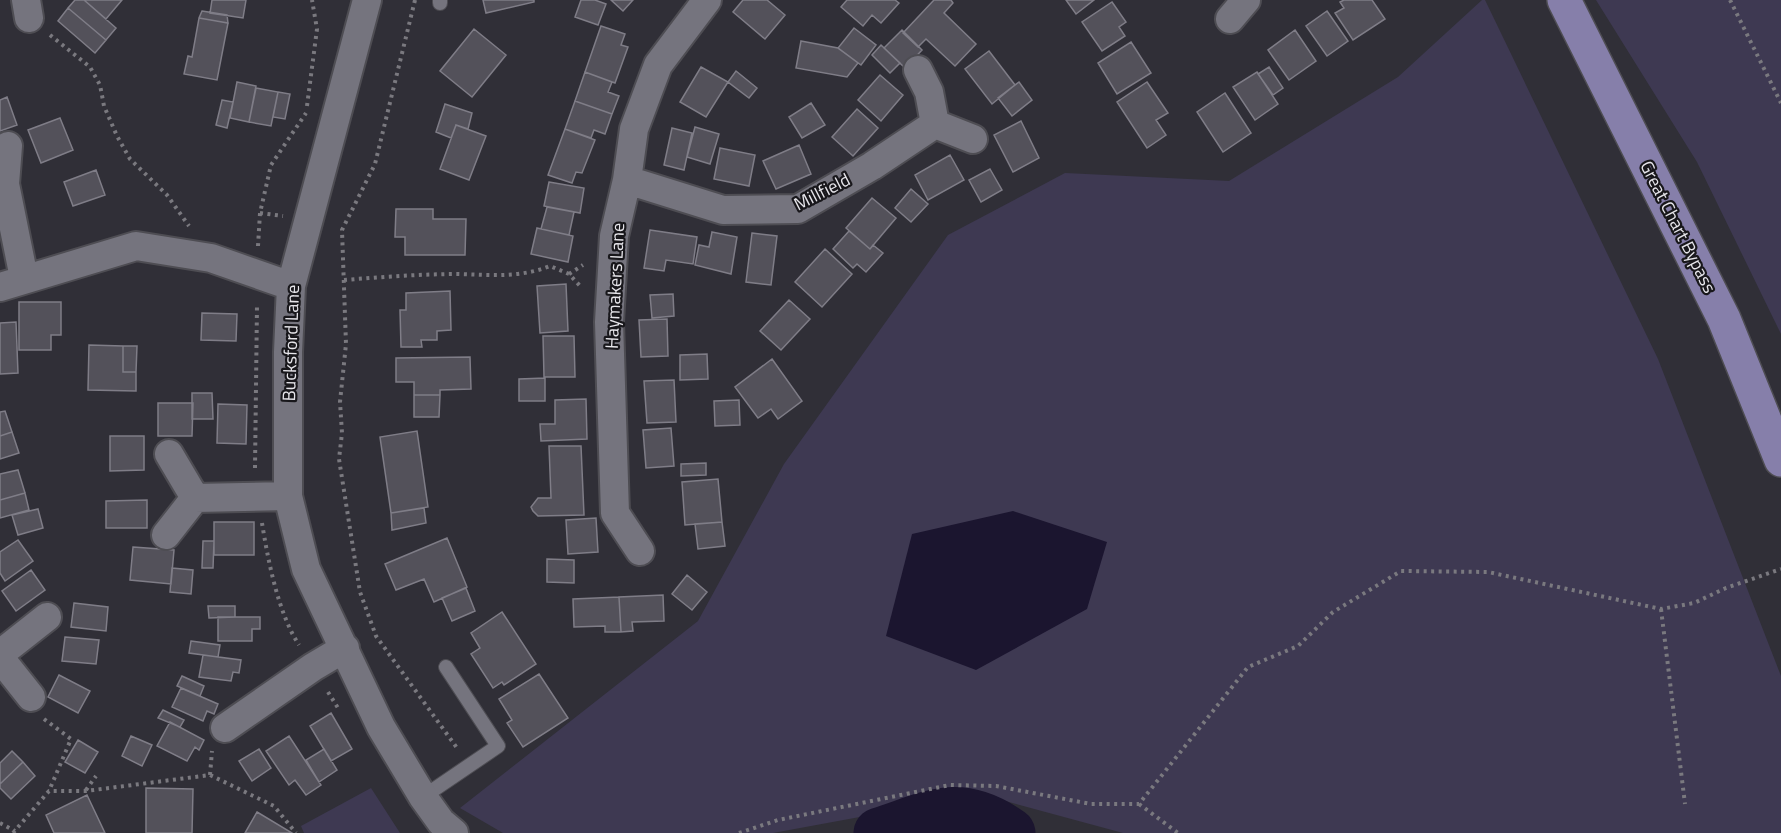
<svg xmlns="http://www.w3.org/2000/svg" width="1781" height="833" font-family="'Titillium Web',sans-serif">
  <rect width="100%" height="100%" fill="#302f37"/>
  <path fill="#3e3952" d="M1482,0H1485L1658,359L1781,676V833H1123L998,799L941,792L903,809L773,833H503L460,808L698,621L784,464L948,235L1065,173L1229,181L1398,77Z
    M1596,0H1781V334L1697,162Z
    M371,788L400,833H304L301,826Z"/>
  <path fill="#1b152f" d="M1013,511L1107,542L1087,609L976,670L886,636L912,534Z"/>
  <g fill="none" stroke-linecap="round" stroke-linejoin="round">
    <path stroke="#1b152f" stroke-width="51" d="M879,833C932,816 959,797 1010,833"/>
  </g>
  <path fill="#53515a" stroke="#7f7d87" stroke-width="1.5" d="M75,0H84L116,28L106,40L68,8Z
    M84,0H122L106,19Z
    M212,0H246L243,18L210,13Z
    M483,0H534V2L486,13Z
    M581,0H595L606,4L598,25L575,17Z
    M611,0H633L623,11Z
    M743,0H767L785,15L765,39L733,12Z
    M847,0H895L899,3L881,23L872,15L863,26L841,7Z
    M934,0H951L953,3L944,13L976,44L955,66L926,39L918,47L903,33Z
    M1066,0H1094L1076,14Z
    M1344,0H1372L1385,19L1353,40L1335,13L1344,8L1340,2Z
    M1112,2L1126,22L1119,27L1125,36L1102,51L1082,22Z
    M68,8L106,40L95,53L58,21Z
    M202,11L227,15L228,23L199,18Z
    M1327,11L1348,41L1327,56L1306,26Z
    M199,18L228,23L217,80L184,74L188,56L192,57Z
    M601,26L625,34L621,45L628,47L615,83L585,72Z
    M854,28L876,45L861,65L838,48Z
    M474,29L506,55L472,97L440,71Z
    M902,30L922,50L905,68L884,48Z
    M1295,30L1316,61L1289,80L1268,50Z
    M801,41L838,48L858,63L847,77L796,68Z
    M1131,42L1151,73L1117,94L1098,63Z
    M881,45L900,63L890,73L872,55Z
    M989,51L1015,85L992,104L965,69Z
    M701,67L728,82L706,117L680,102Z
    M1269,67L1283,88L1273,95L1258,74Z
    M736,71L757,88L749,98L728,82Z
    M585,72L612,82L608,92L619,96L612,114L575,101Z
    M1257,72L1278,104L1255,120L1233,87Z
    M880,75L903,95L881,121L858,100Z
    M237,82L256,86L249,122L230,118Z
    M1019,82L1032,100L1012,116L998,98Z
    M1147,82L1168,113L1156,120L1166,135L1147,148L1117,102Z
    M256,88L278,92L271,126L249,122Z
    M278,92L290,94L285,119L273,117Z
    M1225,93L1251,133L1223,152L1197,112Z
    M7,97L17,125L0,131V100Z
    M222,100L233,102L227,128L216,125Z
    M575,101L612,114L605,134L594,130L591,138L565,129Z
    M811,103L825,125L802,138L789,117Z
    M445,104L472,113L468,129L456,125L451,138L436,132Z
    M857,109L878,128L853,156L832,137Z
    M60,118L73,150L41,163L28,130Z
    M1021,121L1039,158L1013,172L994,135Z
    M456,125L486,136L469,180L440,169Z
    M695,127L719,134L710,164L687,157Z
    M672,128L692,133L684,170L664,165Z
    M565,129L595,140L582,173L576,172L572,183L548,175Z
    M799,145L811,174L776,189L763,161Z
    M720,148L755,155L749,186L714,179Z
    M950,155L964,180L928,200L915,175Z
    M990,169L1002,190L981,202L969,180Z
    M96,170L105,195L73,206L64,182Z
    M549,182L584,188L580,213L544,206Z
    M911,189L928,204L911,222L895,208Z
    M872,198L896,218L870,249L846,228Z
    M547,207L574,212L569,235L541,229Z
    M396,209H433V219H466L465,255H405V237H395Z
    M537,228L573,236L568,262L531,254Z
    M650,230L697,237L693,264L666,260L664,271L644,268Z
    M849,231L870,249L873,245L883,253L866,272L857,264L853,268L833,249Z
    M712,232L737,237L731,274L695,265L699,245L709,247Z
    M752,233L777,236L771,285L746,282Z
    M825,249L852,274L822,307L795,282Z
    M566,284L568,331L540,333L537,286Z
    M450,291L451,330L437,331V340H421L422,347H401L400,310H406V293Z
    M673,294L674,316L652,318L650,295Z
    M789,300L810,319L781,350L760,331Z
    M19,302H61V335H51V350H19Z
    M202,313L237,314L236,341L201,340Z
    M667,319L668,356L641,357L639,320Z
    M16,322L18,373L0,374V323Z
    M543,336H574L575,377H544Z
    M89,345L123,346V372H136V391L88,390Z
    M123,346H137L136,372H123Z
    M707,354L708,379L680,380V355Z
    M470,357L471,389L440,390V395H414V382H396V358Z
    M772,359L802,401L778,419L771,409L758,418L735,387Z
    M545,378V401H519V379Z
    M674,380L676,422L647,423L644,381Z
    M192,393H212L213,419H192Z
    M414,395H440L439,417H414Z
    M586,399L587,439L541,441L540,424H555V400Z
    M739,400L740,425L715,426L714,401Z
    M158,403H193L192,436H158Z
    M218,404L247,405L246,444L217,443Z
    M5,411L12,432L0,436V412Z
    M671,428L674,466L646,468L643,430Z
    M417,431L428,507L391,513L380,437Z
    M12,432L19,453L0,459V436Z
    M110,436H144V470L110,471Z
    M549,446H581L584,515L538,516L533,511L531,507L538,498H551Z
    M706,463V475L681,476V464Z
    M18,470L25,493L0,500V474Z
    M718,479L722,522L685,525L682,482Z
    M25,493L29,510L0,518V500Z
    M147,500V528H106V501Z
    M424,508L426,523L392,530L391,513Z
    M38,509L43,528L18,535L12,515Z
    M596,518L598,552L568,554L566,520Z
    M214,522H254V555H214Z
    M722,522L725,546L698,549L695,524Z
    M447,538L467,587L434,602L424,579L396,590L385,564Z
    M18,540L33,561L5,581L0,573V552Z
    M203,541H214L213,568H202Z
    M133,547L174,550L171,584L130,580Z
    M547,559L574,560V583L547,582Z
    M172,568L193,570L191,594L170,592Z
    M31,570L45,590L16,611L2,591Z
    M687,575L707,592L692,610L672,594Z
    M466,588L475,611L452,621L442,598Z
    M663,595L664,621L632,622L633,631L621,632L619,597Z
    M619,597L621,632H605V626L574,627L573,599Z
    M74,603L108,607L106,631L71,627Z
    M208,606H235V617L209,618Z
    M502,612L536,664L504,685L502,682L493,688L471,654L480,648L471,633Z
    M218,617H260V629H252V641H218Z
    M65,637L99,640L96,664L62,661Z
    M191,641L220,645L218,657L189,653Z
    M203,655L241,660L239,673L233,672L231,681L199,677Z
    M539,674L568,718L523,747L507,723L512,720L499,699Z
    M59,675L90,691L78,713L48,697Z
    M182,676L204,686L200,696L177,686Z
    M181,688L218,704L214,714L207,711L203,721L172,707Z
    M163,710L184,720L180,727L158,718Z
    M331,713L352,749L331,761L310,726Z
    M170,722L204,740L199,750L195,747L187,761L157,746Z
    M131,736L152,745L142,766L122,756Z
    M289,736L321,785L306,795L295,780L289,785L266,751Z
    M78,740L98,752L85,773L65,762Z
    M259,749L271,768L252,781L239,761Z
    M324,749L337,770L319,782L306,760Z
    M12,751L23,762L0,784V763Z
    M23,762L35,776L11,799L0,788V784Z
    M146,788L193,789L192,833H146Z
    M87,795L105,833H54L46,815Z
    M257,812L292,833H245Z"/>
  <g fill="none" stroke-linecap="round" stroke-linejoin="round">
    <defs>
      <path id="lane" d="M440,0V3
        M423,797L498,746L446,667"/>
      <path id="street" d="M26,0L29,18
        M367,0L291,286L288,352V496L306,569L381,727L423,797L441,822L454,833
        M1230,19L1246,0
        M918,70L929,92L935,124L973,139
        M8,146L5,184L24,278
        M627,180L723,210L798,209L872,166L935,124
        M0,287L136,246L211,258L291,286
        M195,498L288,496
        M166,535L195,498L169,454
        M640,551L615,513L609,322L614,236L627,180L634,129L658,65L707,0
        M0,654L47,617
        M0,658L31,697
        M225,728L313,667L345,648"/>
      <path id="primary" d="M1564,0L1724,319L1781,460"/>
    </defs>
    <use href="#lane" stroke="#4e4d53" stroke-width="16"/>
    <use href="#street" stroke="#4e4d53" stroke-width="32"/>
    <use href="#primary" stroke="#4e4d53" stroke-width="36"/>
    <path stroke="#7a797f" stroke-width="4" stroke-dasharray="3 4.5" stroke-linecap="butt" d="M415,0L375,164L342,230L346,344L340,402L342,433L339,459L360,592L376,636L457,748
      M1730,0L1781,103
      M50,35L90,67L100,85L104,106L117,136L130,159L167,195L189,226
      M307,106L317,29L312,0
      M260,213L283,216
      M258,246L260,213L271,165L306,113
      M569,274L583,265
      M344,280C382,277 421,274 459,274C491,275 520,278 550,266L569,274L582,288
      M255,468L257,305
      M262,523C268,560 278,613 299,645
      M1661,609L1685,804
      M328,692L338,708
      M44,719L71,739L49,791
      M210,775L212,751
      M86,790L96,776
      M1139,804L1178,833
      M0,823L15,831
      M13,833L49,791H86L210,775L274,806L296,833
      M739,833L778,820L950,785L996,786L1091,804H1139L1248,667L1298,646L1333,612L1401,571L1488,572L1661,609L1694,603L1726,588L1781,569"/>
    <use href="#lane" stroke="#75747e" stroke-width="14"/>
    <use href="#street" stroke="#75747e" stroke-width="28"/>
    <use href="#primary" stroke="#867faa" stroke-width="33"/>
  </g>
  <g text-anchor="middle" stroke-width="4.5" stroke-linejoin="round" paint-order="stroke">
    <g font-size="18" fill="#e7e6eb" stroke="#18171b">
      <text transform="translate(822 192) rotate(-27)" y="6">Millfield</text>
      <text transform="translate(1678 227) rotate(63)" y="6">Great Chart Bypass</text>
      <text transform="translate(615 286) rotate(-87)" y="6">Haymakers Lane</text>
      <text transform="translate(291 343) rotate(-88)" y="6">Bucksford Lane</text>
    </g>
  </g>
</svg>
